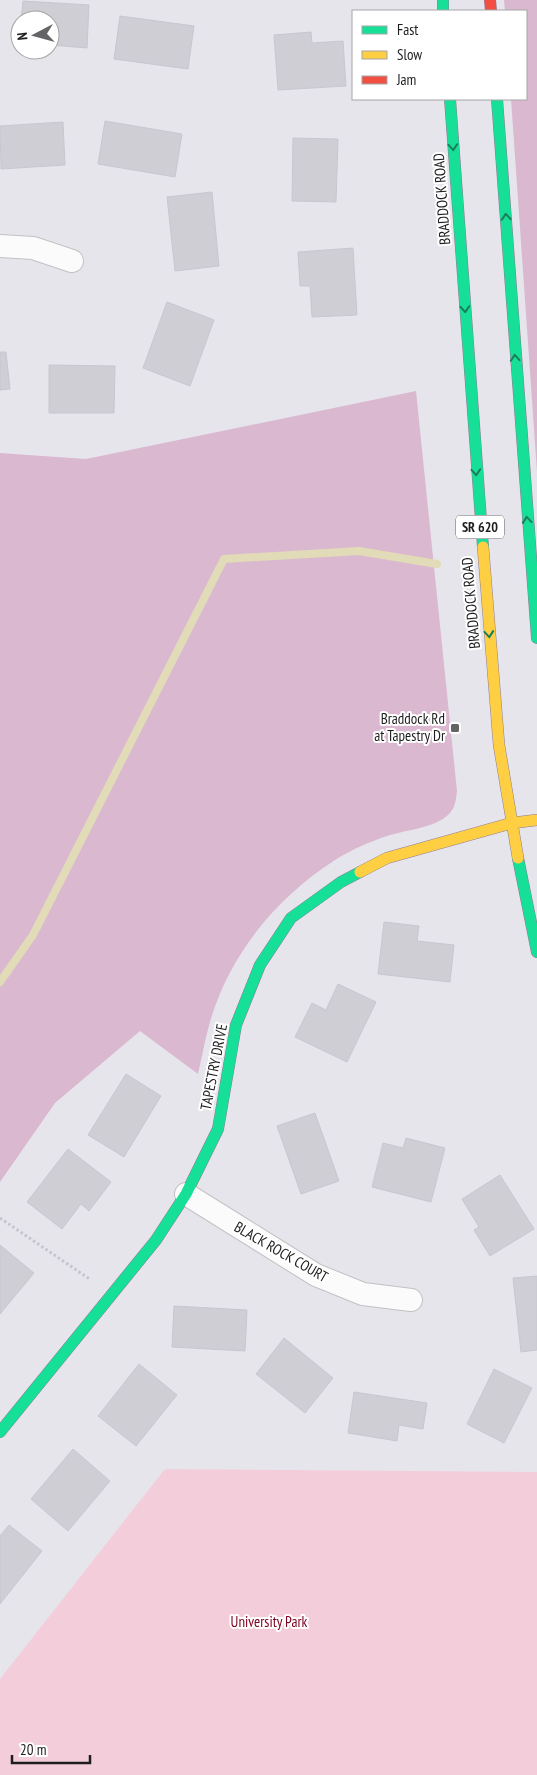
<svg xmlns="http://www.w3.org/2000/svg" width="537" height="1775" font-family="'PT Sans Narrow',sans-serif">
  <rect width="100%" height="100%" fill="#e7e5ec"/>
  <path fill="#dab8d0" d="M504,0H537V472L511,99H526V11H505Z
    M416,391L457,791C456,800 455,809 448,815C434,828 405,830 387,836C369,842 351,850 335,860C277,897 229,955 210,1022C205,1039 202,1057 198,1074L140,1031L55,1103L0,1182V453L86,459Z"/>
  <path fill="#f3ceda" d="M167,1469L537,1472V1775H0V1679L164,1470Z"/>
  <g fill="none" stroke-linecap="round" stroke-linejoin="round">
    <path stroke="#e1dcb7" stroke-width="8" d="M0,982L33,935L224,559L359,551L437,564"/>
  </g>
  <path fill="#cfced5" stroke="#c8c6cf" d="M23,1L89,5L87,48L50,45V20H21Z
    M120,16L194,26L188,69L114,59Z
    M311,32L312,43L343,41L346,86L278,90L274,35Z
    M105,121L182,134L175,177L98,164Z
    M63,122L65,165L1,169L0,126Z
    M293,138L338,139L336,202L292,201Z
    M212,192L219,266L175,271L167,197Z
    M353,248L357,315L312,317L310,286H300L298,252Z
    M167,302L214,320L190,386L143,368Z
    M0,352H6L10,389L0,390Z
    M49,365L115,366L114,413H49Z
    M384,922L419,926L417,941L454,945L450,982L378,974Z
    M338,984L376,1002L347,1062L295,1037L312,1003L326,1010Z
    M126,1074L161,1096L124,1157L88,1135Z
    M315,1113L339,1181L301,1194L277,1126Z
    M406,1138L445,1148L431,1202L372,1187L383,1143L403,1148Z
    M68,1149L111,1182L89,1211L81,1204L62,1229L27,1202Z
    M500,1175L534,1229L490,1256L474,1230L479,1227L462,1199Z
    M0,1245L34,1273L0,1314Z
    M537,1276V1350L521,1352L513,1278Z
    M174,1306L247,1310L245,1351L172,1347Z
    M284,1338L333,1378L305,1413L256,1374Z
    M139,1364L177,1395L136,1446L98,1416Z
    M494,1369L532,1388L504,1443L467,1424Z
    M354,1392L427,1403L423,1429L399,1425L397,1441L348,1433Z
    M73,1449L110,1481L68,1531L31,1499Z
    M9,1525L42,1551L0,1604V1536Z"/>
  <g fill="none" stroke-linecap="round" stroke-linejoin="round">
    <defs>
      <path id="street" d="M0,246L33,248L72,261
        M186,1194L316,1275L363,1294L411,1300"/>
      <path id="fast" d="M443,0V11
        M450,99L483,547
        M497,99L537,638
        M518,858L537,952
        M0,1432L156,1240L186,1194L218,1129L236,1025L260,965L291,918L341,882L360,872"/>
      <path id="slow" d="M483,547L499,745L518,858
        M360,872L387,858L512,823L537,820"/>
      <path id="jam" d="M490,0L491,11"/>
    </defs>
    <use href="#street" stroke="#c2c1c4" stroke-width="24"/>
    <use href="#fast" stroke="#8f7c97" stroke-width="12"/>
    <use href="#slow" stroke="#8f7c97" stroke-width="12"/>
    <use href="#jam" stroke="#8f7c97" stroke-width="12"/>
    <path stroke="#c3c5d3" stroke-width="3" stroke-dasharray="2.5 2.5" stroke-linecap="butt" d="M0,1218L91,1280"/>
    <use href="#street" stroke="#fbfbfc" stroke-width="22"/>
    <use href="#fast" stroke="#16e098" stroke-width="11"/>
    <use href="#slow" stroke="#ffcf43" stroke-width="11"/>
    <use href="#jam" stroke="#f24e42" stroke-width="11"/>
  </g>
  <defs><path id="oneway-chevron" d="M-2-3.5L2.5 0L-2 3.5" fill="none" stroke-width="1.6" stroke-linecap="round" stroke-linejoin="round" transform="scale(1.25)"/></defs>
  <g stroke="#1a7e5a">
    <use href="#oneway-chevron" transform="translate(453 147) rotate(86)"/>
    <use href="#oneway-chevron" transform="translate(506 217) rotate(-94)"/>
    <use href="#oneway-chevron" transform="translate(465 309) rotate(86)"/>
    <use href="#oneway-chevron" transform="translate(515 358) rotate(-94)"/>
    <use href="#oneway-chevron" transform="translate(476 472) rotate(86)"/>
    <use href="#oneway-chevron" transform="translate(527 520) rotate(-95)"/>
    <use href="#oneway-chevron" transform="translate(489 634) rotate(85)"/>
  </g>
  <rect fill="#646365" stroke="#fff" stroke-width="2" x="450" y="723" width="10" height="10" rx="2.5"/>
  <g text-anchor="middle" stroke-width="4" stroke-linejoin="round" paint-order="stroke">
    <rect fill="#fff" stroke="#616161" stroke-width="1" x="456" y="515.5" width="48" height="23" rx="4"/>
    <g font-size="14" font-weight="bold" fill="#1d1d1d">
      <text x="480" y="532">SR 620</text>
    </g>
    <g font-size="15" fill="#1d1d1d" stroke="#fff">
      <text transform="translate(442 199) rotate(-94)" y="5">BRADDOCK ROAD</text>
      <text transform="translate(471 603) rotate(-95)" y="5">BRADDOCK ROAD</text>
      <text transform="translate(214 1067) rotate(-79)" y="5">TAPESTRY DRIVE</text>
      <text transform="translate(281 1252) rotate(30)" y="5">BLACK ROCK COURT</text>
    </g>
    <g font-size="15" fill="#1d1d1d" stroke="#fff" text-anchor="end">
      <text x="445" y="724">Braddock Rd<tspan x="445" dy="17">at Tapestry Dr</tspan></text>
    </g>
    <g font-size="15" fill="#800625" stroke="#fff">
      <text x="269" y="1627">University Park</text>
    </g>
  </g>
  <rect x="352" y="10" width="175" height="90" fill="#ffffff" stroke="#a5a5a5"/>
  <rect x="362" y="26" width="25" height="8" fill="#16e098" stroke="#a5a5a5"/>
  <text x="397" y="35" font-size="15" fill="#1d1d1d">Fast</text>
  <rect x="362" y="51" width="25" height="8" fill="#ffcf43" stroke="#a5a5a5"/>
  <text x="397" y="60" font-size="15" fill="#1d1d1d">Slow</text>
  <rect x="362" y="76" width="25" height="8" fill="#f24e42" stroke="#a5a5a5"/>
  <text x="397" y="85" font-size="15" fill="#1d1d1d">Jam</text>
  <g transform="translate(35 35) rotate(264)"><circle r="24" fill="#ffffff" stroke="#a5a5a5"/>
  <path d="M0-4L9 19L0 12L-9 19Z" fill="#646365"/>
  <text y="-8" font-size="14" font-weight="bold" text-anchor="middle" fill="#1d1d1d">N</text>
  </g>
  <path d="M12 1755v8h78v-8" fill="none" stroke="#1d1d1d" stroke-width="2.5"/>
  <text x="20" y="1755" font-size="15" fill="#1d1d1d" stroke="#ffffff" stroke-width="4" paint-order="stroke">20 m</text>
</svg>
